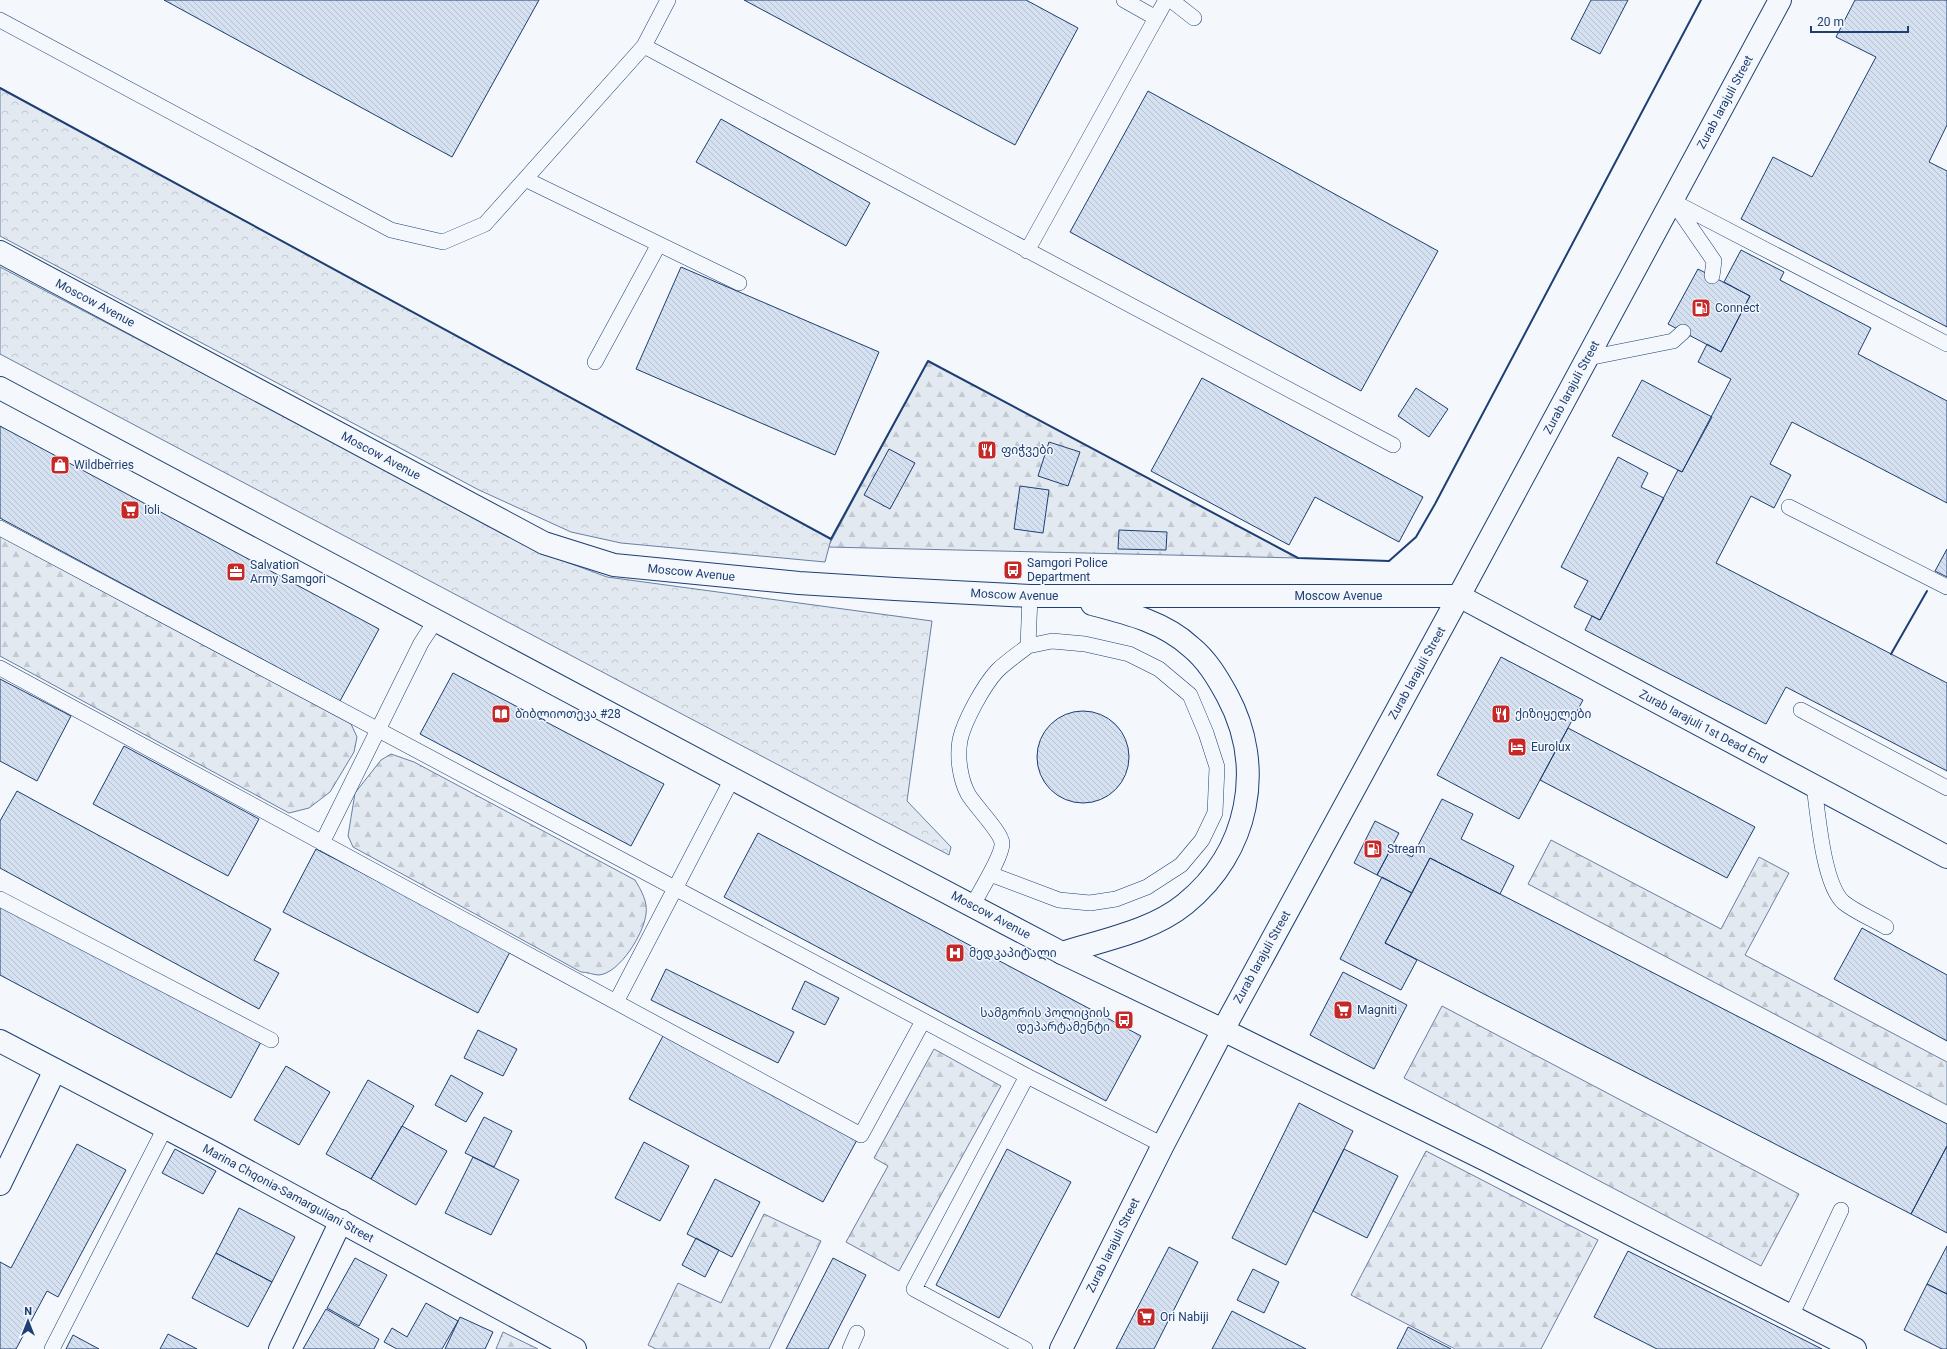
<svg xmlns="http://www.w3.org/2000/svg" width="1947" height="1349" font-family="Roboto,'Noto Sans Georgian',sans-serif">
  <defs>
    <pattern id="forest-firs" width="22" height="20" patternUnits="userSpaceOnUse"><rect width="22" height="20" fill="#e3e9f0"/><path d="M5 1l3.5 6h-7zM16 11l3.5 6h-7z" fill="#c2c9d1"/></pattern>
    <pattern id="park-crowns" width="20" height="18" patternUnits="userSpaceOnUse"><rect width="20" height="18" fill="#e3e9f0"/><path d="M2 6a3 3 0 1 1 6 0M12 15a3 3 0 1 1 6 0" fill="none" stroke="#c2c9d1"/></pattern>
    <pattern id="building-back-hatch" width="6" height="6" patternUnits="userSpaceOnUse"><rect width="6" height="6" fill="#d5e0f0"/><path d="M-1 5l2 2M0 0l6 6M5-1l2 2" fill="none" stroke="#b6c1d1"/></pattern>
  </defs>
  <rect width="100%" height="100%" fill="#f4f7fb"/>
  <path fill="url(#forest-firs)" stroke="#687fa3" d="M928,361L1298,558L828,547Z
    M0,536L351,724L357,737L354,752L330,792L309,808L289,813L0,656Z
    M391,754L414,762L635,880C641,890 648,902 646,914C644,933 620,973 599,975C594,975 587,972 581,972L353,847L348,836L355,793L381,760Z
    M1551,840L1721,929L1759,857L1789,873L1745,955L1947,1062V1105L1528,884Z
    M1442,1006L1799,1194L1761,1266L1404,1078Z
    M934,1049L1001,1086L899,1271L846,1242L888,1166L874,1158Z
    M1426,1151L1598,1240L1541,1349H1455L1351,1295Z
    M764,1214L821,1241L769,1349H656L648,1345L678,1283L721,1303Z
    M503,1332L538,1349H496Z"/>
  <path fill="url(#park-crowns)" stroke="#687fa3" d="M0,88L831,539L825,562L621,543L571,532L479,490L0,236Z
    M0,267L553,557L607,577L932,621L907,801L951,847L949,855L0,354Z"/>
  <path fill="url(#building-back-hatch)" stroke="#1d3f73" d="M164,0H539L452,157Z
    M744,0H1026L1078,28L1015,145Z
    M1591,0H1628L1600,54L1571,39Z
    M1855,0H1947V125L1929,162L1947,171V327L1741,219L1773,157L1812,177L1876,57L1836,37Z
    M1148,91L1438,251L1361,391L1070,232Z
    M721,119L870,203L846,246L696,162Z
    M1741,250L1784,272L1780,280L1871,328L1858,354L1947,401V503L1792,422L1770,464L1791,475L1774,508L1751,496L1716,563L1947,683V771L1786,687L1766,724L1585,630L1592,616L1600,620L1678,470L1682,472L1731,379L1698,362L1707,344L1721,352L1750,296L1724,282Z
    M681,267L879,352L835,455L636,369Z
    M1698,269L1750,296L1721,352L1668,324Z
    M1202,378L1423,497L1399,542L1315,497L1289,545L1151,471Z
    M1642,380L1712,417L1682,472L1612,436Z
    M1416,388L1448,409L1429,437L1398,416Z
    M0,426L379,629L340,701L0,518Z
    M1049,442L1080,452L1068,486L1038,476Z
    M889,449L915,463L890,509L864,495Z
    M1618,457L1648,473L1641,487L1664,498L1600,620L1574,607L1588,581L1561,567Z
    M1020,486L1049,490L1043,533L1014,529Z
    M1119,530L1167,532L1166,550L1118,549Z
    M1947,549V577L1935,571Z
    M1501,657L1583,700L1519,819L1437,775Z
    M453,673L664,784L631,846L420,734Z
    M0,679L71,716L37,781L0,761Z
    M1037 757a46 46 0 1 1 92 0a46 46 0 1 1-92 0Z
    M1568,728L1755,827L1727,878L1540,780Z
    M124,746L259,819L228,876L93,804Z
    M17,791L271,929L254,960L279,973L259,1009L0,868V821Z
    M1442,799L1473,814L1461,839L1514,866L1500,894L1430,858L1412,893L1377,875L1392,847L1412,857Z
    M1375,821L1399,833L1377,875L1354,863Z
    M758,833L1141,1036L1106,1101L724,897Z
    M316,849L511,950L478,1013L283,912Z
    M1430,858L1947,1124V1146L1911,1214L1385,943Z
    M1382,877L1412,893L1385,943L1417,960L1401,990L1340,959Z
    M0,904L261,1042L231,1098L0,975Z
    M1862,928L1947,975V1041L1834,979Z
    M666,969L794,1032L778,1063L651,1000Z
    M1343,972L1407,1005L1374,1069L1310,1035Z
    M805,981L839,998L825,1025L792,1009Z
    M478,1030L517,1049L503,1076L464,1058Z
    M663,1036L857,1140L823,1202L629,1099Z
    M286,1066L330,1092L299,1145L254,1120Z
    M451,1075L483,1093L466,1122L435,1105Z
    M368,1080L414,1106L371,1179L326,1154Z
    M1299,1103L1353,1131L1286,1265L1232,1238Z
    M484,1117L512,1131L494,1167L465,1153Z
    M402,1126L447,1151L416,1205L371,1179Z
    M644,1142L689,1166L660,1221L615,1198Z
    M77,1144L126,1170L58,1297L47,1291L16,1349H0V1262L11,1268Z
    M1947,1146V1233L1911,1214Z
    M175,1149L216,1171L203,1194L162,1173Z
    M1007,1149L1071,1182L999,1318L936,1285Z
    M1344,1149L1398,1176L1367,1238L1313,1211Z
    M473,1157L519,1180L491,1235L445,1213Z
    M715,1179L760,1202L732,1257L687,1234Z
    M239,1208L295,1237L272,1282L216,1253Z
    M696,1238L719,1250L705,1277L682,1265Z
    M1947,1246V1294L1927,1284Z
    M1169,1247L1198,1262L1154,1349H1116Z
    M1628,1251L1822,1349H1657L1594,1317Z
    M216,1253L272,1282L248,1327L192,1298Z
    M355,1258L387,1275L359,1326L327,1308Z
    M833,1258L866,1275L828,1349H786Z
    M1253,1269L1279,1282L1264,1313L1237,1300Z
    M1927,1284L1947,1294V1349H1942L1904,1330Z
    M426,1303L458,1321L442,1349H397L384,1342L392,1328L407,1337Z
    M326,1309L379,1339L374,1349H303Z
    M1232,1311L1306,1349H1212Z
    M460,1317L493,1332L485,1349H445Z
    M1408,1327L1451,1349H1397Z
    M168,1334L197,1349H160Z
    M73,1335L99,1349H66Z"/>
  <g fill="none" stroke-linecap="round" stroke-linejoin="round">
    <defs>
      <path id="service" d="M1124,0L1156,18L1166,0
        M1171,0L1194,18
        M0,20L391,230L443,242L485,224L644,46L668,0
        M644,46L1393,445
        M525,179L739,283
        M1672,201L1947,344
        M1674,203L1714,261L1712,276
        M1027,251L1156,18
        M1588,358L1673,341L1683,332
        M595,362L659,244
        M1789,507L1947,587
        M0,528L1027,1076L1163,1145
        M0,668L861,1135L923,1021
        M1801,710L1947,788
        M1814,786C1818,814 1823,883 1843,902C1855,912 1873,919 1886,927
        M322,843L421,643L436,620
        M990,874L1059,900L1090,903L1116,899L1147,887L1181,865L1202,840L1215,813L1217,767L1206,733L1190,695L1159,669L1129,654L1085,644L1052,641L1028,646
        M0,899L271,1040
        M972,906C979,893 1003,855 1002,843C1001,832 975,806 968,794C960,779 957,757 960,740C964,721 984,685 997,671C1006,662 1018,654 1028,646L1030,596
        M616,1002L732,779
        M1791,1316L1841,1210
        M52,1349L165,1128
        M850,1349L857,1333
        M1025,1349L914,1289L1027,1076"/>
      <g id="minor">
        <path id="s1" d="M1459,596L1947,857"/>
        <path d="M1223,1030L1486,1160L1855,1349"/>
        <path id="s2" d="M0,1041L216,1154L575,1349"/>
        <path d="M0,1184L55,1070"/>
        <path d="M280,1349L341,1221"/>
      </g>
      <g id="secondary">
        <path id="s3" d="M1459,596L1780,0"/>
        <path id="s4" d="M1061,1349L1163,1145L1223,1030"/>
      </g>
      <g id="primary">
        <path id="s5" d="M0,252L544,543L614,565L799,583L895,589L1030,596H1459L1223,1030L1062,953L868,851L0,388"/>
        <path d="M1062,953C1103,940 1152,931 1185,904C1249,852 1266,767 1227,695C1217,677 1207,660 1191,647C1164,622 1127,613 1092,604"/>
      </g>
    </defs>
    <use href="#service" stroke="#1d3f73" stroke-width="16"/>
    <use href="#minor" stroke="#1d3f73" stroke-width="24"/>
    <use href="#secondary" stroke="#1d3f73" stroke-width="24"/>
    <use href="#primary" stroke="#1d3f73" stroke-width="24"/>
    <use href="#service" stroke="#f4f7fb" stroke-width="15"/>
    <use href="#minor" stroke="#f4f7fb" stroke-width="22"/>
    <use href="#secondary" stroke="#f4f7fb" stroke-width="22"/>
    <use href="#primary" stroke="#f4f7fb" stroke-width="22"/>
    <path stroke="#1d3f73" stroke-width="2" d="M0,88L831,539L928,361L1298,558L1389,561L1416,537L1435,504L1701,0
      M1891,654L1927,591"/>
  </g>
  <defs>
    <symbol id="fuel-square" viewBox="-11 -11 22 22"><rect x="-9" y="-9" width="18" height="18" rx="4" fill="#c62828" stroke="#f4f7fb"/><path d="M-5.5-6h7V0h2V4h1.3V-2.5L3-4.5l.8-.8L6-3V5H2.5V1h-1V6h-7ZM-4.2-4.7v3.2H.2V-4.7Z" fill="#fff"/></symbol>
    <symbol id="restaurant-square" viewBox="-11 -11 22 22"><rect x="-9" y="-9" width="18" height="18" rx="4" fill="#c62828" stroke="#f4f7fb"/><path d="M-5-6h1v4h1v-4h1v4h1v-4h1v5L-1.5 .5V6h-2V.5L-5-1ZM5-6V6H3V1.5H1.5Q1.5-4 5-6Z" fill="#fff"/></symbol>
    <symbol id="shop-square" viewBox="-11 -11 22 22"><rect x="-9" y="-9" width="18" height="18" rx="4" fill="#c62828" stroke="#f4f7fb"/><path d="M-5-2.5h2.3a2.7 3.5 0 0 1 5.4 0H5L5.5 6h-11ZM-1.5-2.5h3a1.5 2.3 0 0 0-3 0Z" fill="#fff"/></symbol>
    <symbol id="supermarket-square" viewBox="-11 -11 22 22"><rect x="-9" y="-9" width="18" height="18" rx="4" fill="#c62828" stroke="#f4f7fb"/><path d="M-6-5.5h2.5l.6 2H6L4.5 2H-2.5L-4.4-4H-6ZM-1.5 3.2a1.3 1.3 0 1 0 .1 0ZM3 3.2a1.3 1.3 0 1 0 .1 0Z" fill="#fff"/></symbol>
    <symbol id="bus-square" viewBox="-11 -11 22 22"><rect x="-9" y="-9" width="18" height="18" rx="4" fill="#c62828" stroke="#f4f7fb"/><path d="M-5-6H5V4H4V6H2V4H-2V6H-4V4H-5ZM-3.5-4V0h7V-4ZM-3.5 1.2v1.5H-2V1.2ZM2 1.2v1.5H3.5V1.2Z" fill="#fff"/></symbol>
    <symbol id="office-square" viewBox="-11 -11 22 22"><rect x="-9" y="-9" width="18" height="18" rx="4" fill="#c62828" stroke="#f4f7fb"/><path d="M-6-3h4V-5.5h4V-3h4V5H-6ZM-1-4.5V-3h2v-1.5ZM-6 0V1H6V0Z" fill="#fff"/></symbol>
    <symbol id="library-square" viewBox="-11 -11 22 22"><rect x="-9" y="-9" width="18" height="18" rx="4" fill="#c62828" stroke="#f4f7fb"/><path d="M-6-4Q-3-5.5-.7-3.5V5Q-3 3-6 4ZM6-4Q3-5.5 .7-3.5V5Q3 3 6 4Z" fill="#fff"/></symbol>
    <symbol id="hotel-square" viewBox="-11 -11 22 22"><rect x="-9" y="-9" width="18" height="18" rx="4" fill="#c62828" stroke="#f4f7fb"/><path d="M-6-4.5h1.5V1H6V5H4.5V3h-9V5H-6ZM-4 0a1.8 1.8 0 1 1 3.6 0ZM.5 0V-2.5h3Q6-2.5 6 0Z" fill="#fff"/></symbol>
    <symbol id="hospital-square" viewBox="-11 -11 22 22"><rect x="-9" y="-9" width="18" height="18" rx="4" fill="#c62828" stroke="#f4f7fb"/><path d="M-5-5h3v3.5h4V-5h3V5h-3V1.5h-4V5h-3Z" fill="#fff"/></symbol>
  </defs>
  <g fill-rule="evenodd">
    <use href="#fuel-square" x="1690" y="297" width="22" height="22"/>
    <use href="#restaurant-square" x="976" y="439" width="22" height="22"/>
    <use href="#shop-square" x="49" y="454" width="22" height="22"/>
    <use href="#supermarket-square" x="119" y="499" width="22" height="22"/>
    <use href="#bus-square" x="1002" y="559" width="22" height="22"/>
    <use href="#office-square" x="225" y="561" width="22" height="22"/>
    <use href="#library-square" x="490" y="703" width="22" height="22"/>
    <use href="#restaurant-square" x="1490" y="703" width="22" height="22"/>
    <use href="#hotel-square" x="1506" y="736" width="22" height="22"/>
    <use href="#fuel-square" x="1362" y="838" width="22" height="22"/>
    <use href="#hospital-square" x="944" y="942" width="22" height="22"/>
    <use href="#supermarket-square" x="1332" y="999" width="22" height="22"/>
    <use href="#bus-square" x="1113" y="1009" width="22" height="22"/>
    <use href="#supermarket-square" x="1135" y="1306" width="22" height="22"/>
  </g>
  <g text-anchor="middle" stroke-width="3" stroke-linejoin="round" paint-order="stroke">
    <g font-size="12" fill="#1d3f73" stroke="#f4f7fb">
      <text dy="4" stroke="none"><textPath href="#s3" startOffset="561">Zurab Iarajuli Street</textPath></text>
      <text dy="4" stroke="none"><textPath href="#s5" startOffset="108">Moscow Avenue</textPath></text>
      <text dy="4" stroke="none"><textPath href="#s3" startOffset="237">Zurab Iarajuli Street</textPath></text>
      <text dy="4" stroke="none"><textPath href="#s5" startOffset="432">Moscow Avenue</textPath></text>
      <text dy="4" stroke="none"><textPath href="#s5" startOffset="768">Moscow Avenue</textPath></text>
      <text dy="4" stroke="none"><textPath href="#s5" startOffset="1092">Moscow Avenue</textPath></text>
      <text dy="4" stroke="none"><textPath href="#s5" startOffset="1416">Moscow Avenue</textPath></text>
      <text transform="translate(1417 673) rotate(-61)" y="4">Zurab Iarajuli Street</text>
      <text dy="4" stroke="none"><textPath href="#s1" startOffset="277">Zurab Iarajuli 1st Dead End</textPath></text>
      <text transform="translate(991 915) rotate(28)" y="4">Moscow Avenue</text>
      <text transform="translate(1262 957) rotate(-61)" y="4">Zurab Iarajuli Street</text>
      <text dy="4" stroke="none"><textPath href="#s2" startOffset="326">Marina Chqonia-Samarguliani Street</textPath></text>
      <text dy="4" stroke="none"><textPath href="#s4" startOffset="116">Zurab Iarajuli Street</textPath></text>
    </g>
    <g font-size="12" fill="#1d3f73" stroke="#f4f7fb" text-anchor="start">
      <text x="1715" y="312">Connect</text>
      <text x="1001" y="454">ფიჭვები</text>
      <text x="74" y="469">Wildberries</text>
      <text x="144" y="514">Ioli</text>
      <text x="1027" y="567">Samgori Police<tspan x="1027" dy="14">Department</tspan></text>
      <text x="250" y="569">Salvation<tspan x="250" dy="14">Army Samgori</tspan></text>
      <text x="515" y="718">ბიბლიოთეკა #28</text>
      <text x="1515" y="718">ქიზიყელები</text>
      <text x="1531" y="751">Eurolux</text>
      <text x="1387" y="853">Stream</text>
      <text x="969" y="957">მედკაპიტალი</text>
      <text x="1357" y="1014">Magniti</text>
      <text x="1110" y="1017" text-anchor="end">სამგორის პოლიციის<tspan x="1110" dy="14">დეპარტამენტი</tspan></text>
      <text x="1160" y="1321">Ori Nabiji</text>
    </g>
  </g>
  <g transform="translate(28 1321)" stroke="#f4f7fb" stroke-width="3" paint-order="stroke">
  <path d="M0-3L7 15L0 10L-7 15Z" fill="#1d3f73"/>
  <text y="-6" font-size="11" font-weight="bold" text-anchor="middle" fill="#1d3f73">N</text>
  </g>
  <path d="M1811 26v6h97v-6" fill="none" stroke="#1d3f73" stroke-width="2"/>
  <text x="1817" y="26" font-size="12" fill="#1d3f73" stroke="#f4f7fb" stroke-width="3" paint-order="stroke">20 m</text>
</svg>
